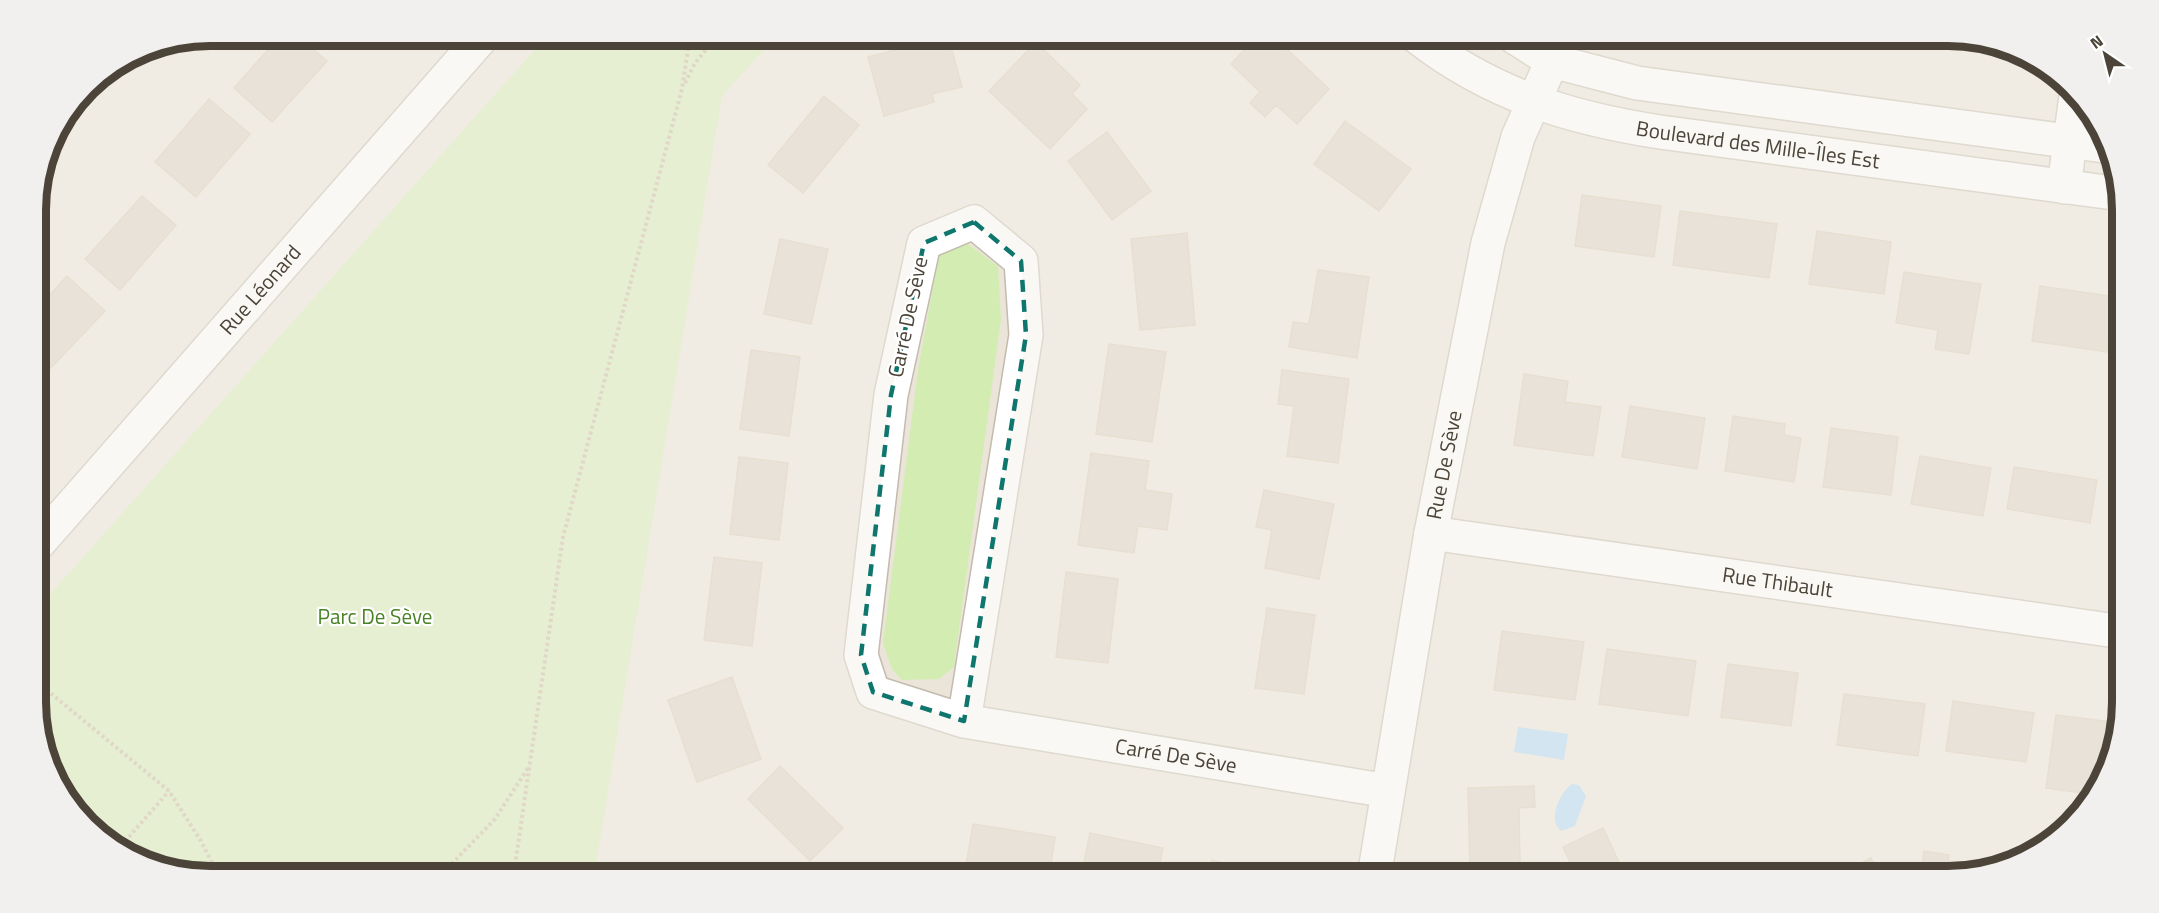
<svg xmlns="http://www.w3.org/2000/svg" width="2159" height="913" font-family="'Titillium Web',sans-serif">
  <rect width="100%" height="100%" fill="#f6f3eb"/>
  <path fill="#ebe5d9" d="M211,36H1948L2015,49L2087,104L2121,187L2123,703L2110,769L2054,841L1960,877H211L144,864L72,809L38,726L36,199L54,133L95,80L144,49Z"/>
  <path fill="#d3ecb2" d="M547,36H777L722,96L594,877H211L144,864L72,809L38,726L37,609Z
    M965,242L998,266L1001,319L954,667L939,679L902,680L892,669L883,643L918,370L939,254Z"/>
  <path fill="#a6d5f5" d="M1113,36H1139L1128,49Z
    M1518,727L1568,734L1564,760L1514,752Z
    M1572,784L1579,785L1586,796L1575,826L1561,831C1547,820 1560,792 1572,784Z"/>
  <path fill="#d9cfc0" stroke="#d4c7b2" stroke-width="1.5" d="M280,36H298L327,61L272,122L234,88Z
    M948,36L962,87L932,94L934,102L884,116L868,57Z
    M1205,36H1218L1212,42Z
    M1257,36H1273L1329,89L1297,124L1276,105L1265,117L1250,103L1260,92L1231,64Z
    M1036,42L1080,85L1072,94L1087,109L1050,149L989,91Z
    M824,96L859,125L803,193L768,165Z
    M209,99L250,134L196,197L155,162Z
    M1345,121L1411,169L1379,211L1314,164Z
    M1107,132L1151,191L1112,220L1068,161Z
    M1582,195L1661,206L1654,257L1575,246Z
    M142,196L176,225L120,290L85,259Z
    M1680,211L1777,224L1769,278L1673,265Z
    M1817,231L1891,242L1884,294L1809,284Z
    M1187,233L1195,325L1140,330L1131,239Z
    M780,239L828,249L811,324L764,314Z
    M1318,270L1369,277L1357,358L1289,347L1293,322L1309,324Z
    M1904,272L1981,284L1969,354L1935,349L1938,330L1896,323Z
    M67,276L105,311L48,371L37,360V309Z
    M2040,286L2115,297L2107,352L2032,341Z
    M1109,344L1166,352L1152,442L1096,434Z
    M751,350L800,357L789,436L740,429Z
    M1282,370L1349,379L1338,463L1287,456L1294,406L1278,404Z
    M1524,374L1568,381L1565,402L1601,407L1593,456L1514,445Z
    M1630,406L1705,418L1697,469L1622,457Z
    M1733,416L1785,424L1784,435L1801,438L1794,482L1725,471Z
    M1831,428L1898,437L1891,495L1823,487Z
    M1091,453L1149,461L1145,490L1172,494L1167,530L1138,526L1134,553L1078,545Z
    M1920,456L1991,468L1983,516L1911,504Z
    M739,457L788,463L779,540L730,534Z
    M2014,467L2097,480L2090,523L2007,509Z
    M2115,488L2122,489V534L2110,532Z
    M1264,490L1334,504L1319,579L1265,568L1272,530L1256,527Z
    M714,557L762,563L752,646L704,640Z
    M1066,572L1118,579L1108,663L1056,657Z
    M1267,608L1315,615L1304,694L1255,688Z
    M1502,631L1584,642L1575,700L1494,690Z
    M1607,649L1696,661L1688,716L1599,704Z
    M1728,664L1798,673L1791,726L1721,717Z
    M732,677L761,759L697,782L668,700Z
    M1844,694L1925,704L1918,756L1837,745Z
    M1953,701L2034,713L2026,762L1946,751Z
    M2056,715L2119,723L2110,769L2091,794L2046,788Z
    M780,766L843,828L810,861L748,799Z
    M1534,786L1535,807L1519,808L1520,866L1470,867L1468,788Z
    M973,824L1055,837L1049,877H1004L965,871Z
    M1603,828L1626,877H1577L1563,847Z
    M1090,833L1163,848L1157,877H1081Z
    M1924,851L1949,855L1947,870L1969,873L1960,877H1921Z
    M1871,858L1881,877H1834Z
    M1212,860L1275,877H1208Z"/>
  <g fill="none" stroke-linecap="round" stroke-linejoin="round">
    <defs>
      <g id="minor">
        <path d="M2064,187L2076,96"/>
        <path id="s1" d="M1431,533L2123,632"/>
        <path id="s2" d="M37,545L483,36"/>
        <path id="s3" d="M964,721L1026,335L1021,261L974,222L924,243L891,395L861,655L873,692L964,721L1388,791"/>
        <path id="s4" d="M1374,877L1431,533L1488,243L1518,137L1552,61"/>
      </g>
      <g id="tertiary">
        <path id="s5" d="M1416,36C1490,94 1569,118 1660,132L2121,194"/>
        <path d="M1513,36L1552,61L1637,83L2104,146"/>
      </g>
    </defs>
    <use href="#minor" stroke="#c3bbad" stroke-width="36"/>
    <use href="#tertiary" stroke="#c3bbad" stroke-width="36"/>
    <path stroke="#c5b79d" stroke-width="4" stroke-dasharray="3 3" stroke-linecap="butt" d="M685,83L695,63L717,36
      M37,682L169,791L201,841L219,877
      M121,846L169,791
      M439,877L495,819L528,768
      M518,877L515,865L563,537L682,89L690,36"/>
    <use href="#minor" stroke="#fff" stroke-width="33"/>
    <use href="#tertiary" stroke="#fff" stroke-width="33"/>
  </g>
  <path d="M0 0H2159V913H0ZM974,222L1021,261L1026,335L964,721L873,692L861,655L891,395L924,243Z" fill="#f6f3eb" fill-opacity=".55" fill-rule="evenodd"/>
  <path fill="none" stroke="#0f766e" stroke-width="4.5" stroke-dasharray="12 8" stroke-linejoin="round" d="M974,222L1021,261L1026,335L964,721L873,692L861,655L891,395L924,243Z"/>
  <g text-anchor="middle" stroke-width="4.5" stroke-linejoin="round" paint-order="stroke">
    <g font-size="21" fill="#4c4438" stroke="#fff">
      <text dy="7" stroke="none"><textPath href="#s5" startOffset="364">Boulevard des Mille-Îles Est</textPath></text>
      <text dy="7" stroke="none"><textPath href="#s2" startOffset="339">Rue Léonard</textPath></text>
      <text transform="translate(908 317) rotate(-78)" y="7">Carré De Sève</text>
      <text dy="7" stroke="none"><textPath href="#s4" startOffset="418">Rue De Sève</textPath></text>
      <text dy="7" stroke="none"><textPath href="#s1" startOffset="350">Rue Thibault</textPath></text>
      <text dy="7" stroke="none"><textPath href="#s3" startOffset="1347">Carré De Sève</textPath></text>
    </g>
    <g font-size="21" fill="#4a8226" stroke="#fff">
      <text x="375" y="624">Parc De Sève</text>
    </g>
  </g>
  <path d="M0 0H2159V913H0ZM210 46H1948A164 164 0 0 1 2112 210V702A164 164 0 0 1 1948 866H210A164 164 0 0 1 46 702V210A164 164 0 0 1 210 46Z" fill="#f1f0ef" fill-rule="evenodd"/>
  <path fill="none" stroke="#4c4438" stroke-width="8" d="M210 46H1948A164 164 0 0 1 2112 210V702A164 164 0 0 1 1948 866H210A164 164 0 0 1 46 702V210A164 164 0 0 1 210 46Z"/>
  <g transform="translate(2105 54) rotate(325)" stroke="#ffffff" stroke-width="4.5" paint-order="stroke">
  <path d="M0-4.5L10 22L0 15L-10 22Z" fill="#4c4438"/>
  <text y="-9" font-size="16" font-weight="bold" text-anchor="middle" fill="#4c4438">N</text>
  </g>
</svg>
